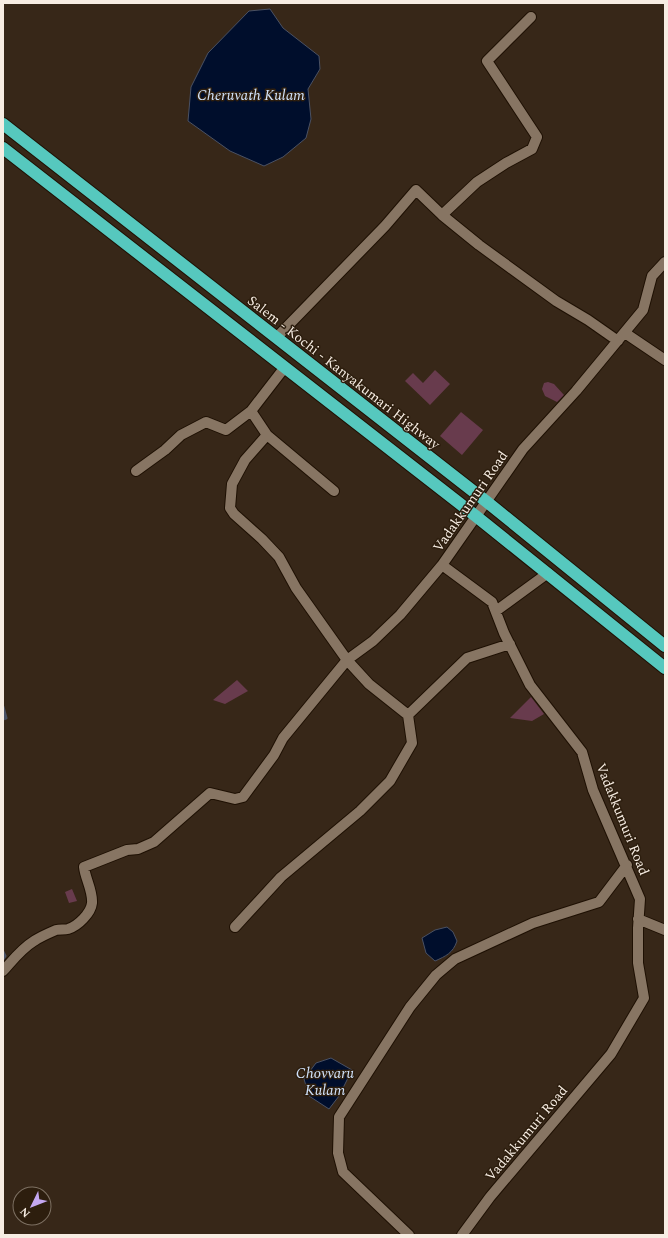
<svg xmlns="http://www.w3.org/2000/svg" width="668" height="1238" font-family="Spectral,serif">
  <rect width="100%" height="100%" fill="#372718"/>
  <path fill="#000e2c" stroke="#4a5163" d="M270,9L283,28L319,56L320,69L308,89L311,119L306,138L283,157L264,166L230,151L188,121L191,87L208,53L249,11Z
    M447,927L453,932L457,941C453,953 446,956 435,961L426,953L422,938L435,930Z
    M331,1058L352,1070L339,1096L329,1109L309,1096L304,1079L316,1063Z"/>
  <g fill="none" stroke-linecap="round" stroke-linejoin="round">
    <path stroke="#4a5163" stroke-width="3" d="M3,707L6,718L3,719
      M3,952L5,956L3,959"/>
  </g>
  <path fill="#683b4d" d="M435,370L450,384L430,405L405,381L413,373L423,383Z
    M548,382L554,384L564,395L557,402L545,396L542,389L544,383Z
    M461,412L483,430L462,455L440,436Z
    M237,680L248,691L225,704L213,700Z
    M531,697L544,714L532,721L510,718Z
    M72,889L77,901L69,903L65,892Z"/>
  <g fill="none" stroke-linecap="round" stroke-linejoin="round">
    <defs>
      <path id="minor" d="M442,215L477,182L506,163L532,149L537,137L487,61L531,17
        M625,333L665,360
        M277,337L385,226L416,190L442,215L479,245L556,301L588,320L618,341
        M285,367L251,411L267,435L334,491
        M136,471L165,450L181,435L206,422L226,430L251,411
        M496,611L548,573
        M408,715L467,658L510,644
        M638,919L665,930
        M235,927L281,877L360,811L390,781L412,743L408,715L369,684L347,660L296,588L279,557L262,539L234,514L230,508L232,484L245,460L267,435
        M3,971C13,960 21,949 34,941C40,937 49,933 56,930C60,929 64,930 68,929C78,926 91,913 92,903C93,891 85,878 84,867L127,850L138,849L154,842L210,793L235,799L243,797L274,755L283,738L347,660L373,641L400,615L442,565
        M409,1235L343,1172L338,1153L339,1117L410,1007L436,975L455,959L533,923L599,902L627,865
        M462,1235L490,1197L611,1054L644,998L638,963V928L640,899L593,790L582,752L530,685L504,633L492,602L442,565L523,449L576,391L643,310L652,276L665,262"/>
      <path id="highway" d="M3,124L487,502L665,646
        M3,148L477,517L665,668"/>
    </defs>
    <use href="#minor" stroke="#1e1003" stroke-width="12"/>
    <use href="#highway" stroke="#1e1003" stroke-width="14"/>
    <use href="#minor" stroke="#877563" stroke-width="10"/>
    <use href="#highway" stroke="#56c8be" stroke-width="12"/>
  </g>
  <g text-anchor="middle" stroke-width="3" stroke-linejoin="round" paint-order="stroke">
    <g font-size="14" fill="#f7ede3" stroke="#2d1e0e">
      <text transform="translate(344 372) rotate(38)" y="5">Salem - Kochi - Kanyakumari Highway</text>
      <text transform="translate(470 501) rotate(-55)" y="5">Vadakkumuri Road</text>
      <text transform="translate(623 819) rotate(68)" y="5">Vadakkumuri Road</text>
      <text transform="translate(526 1133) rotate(-50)" y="5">Vadakkumuri Road</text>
    </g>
    <g font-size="15" font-style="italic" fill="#d0e2fb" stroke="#2d1e0e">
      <text x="251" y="100">Cheruvath Kulam</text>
      <text x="325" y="1078">Chovvaru<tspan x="325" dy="17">Kulam</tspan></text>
    </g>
  </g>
  <rect width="668" height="1238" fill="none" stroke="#f7ede3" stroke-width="8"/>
  <g transform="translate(32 1206) rotate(227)"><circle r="19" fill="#2d1e0e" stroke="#7e7163"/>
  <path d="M0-3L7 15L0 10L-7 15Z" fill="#c4a7f1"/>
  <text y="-6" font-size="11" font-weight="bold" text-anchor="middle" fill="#f7ede3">N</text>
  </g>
</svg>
